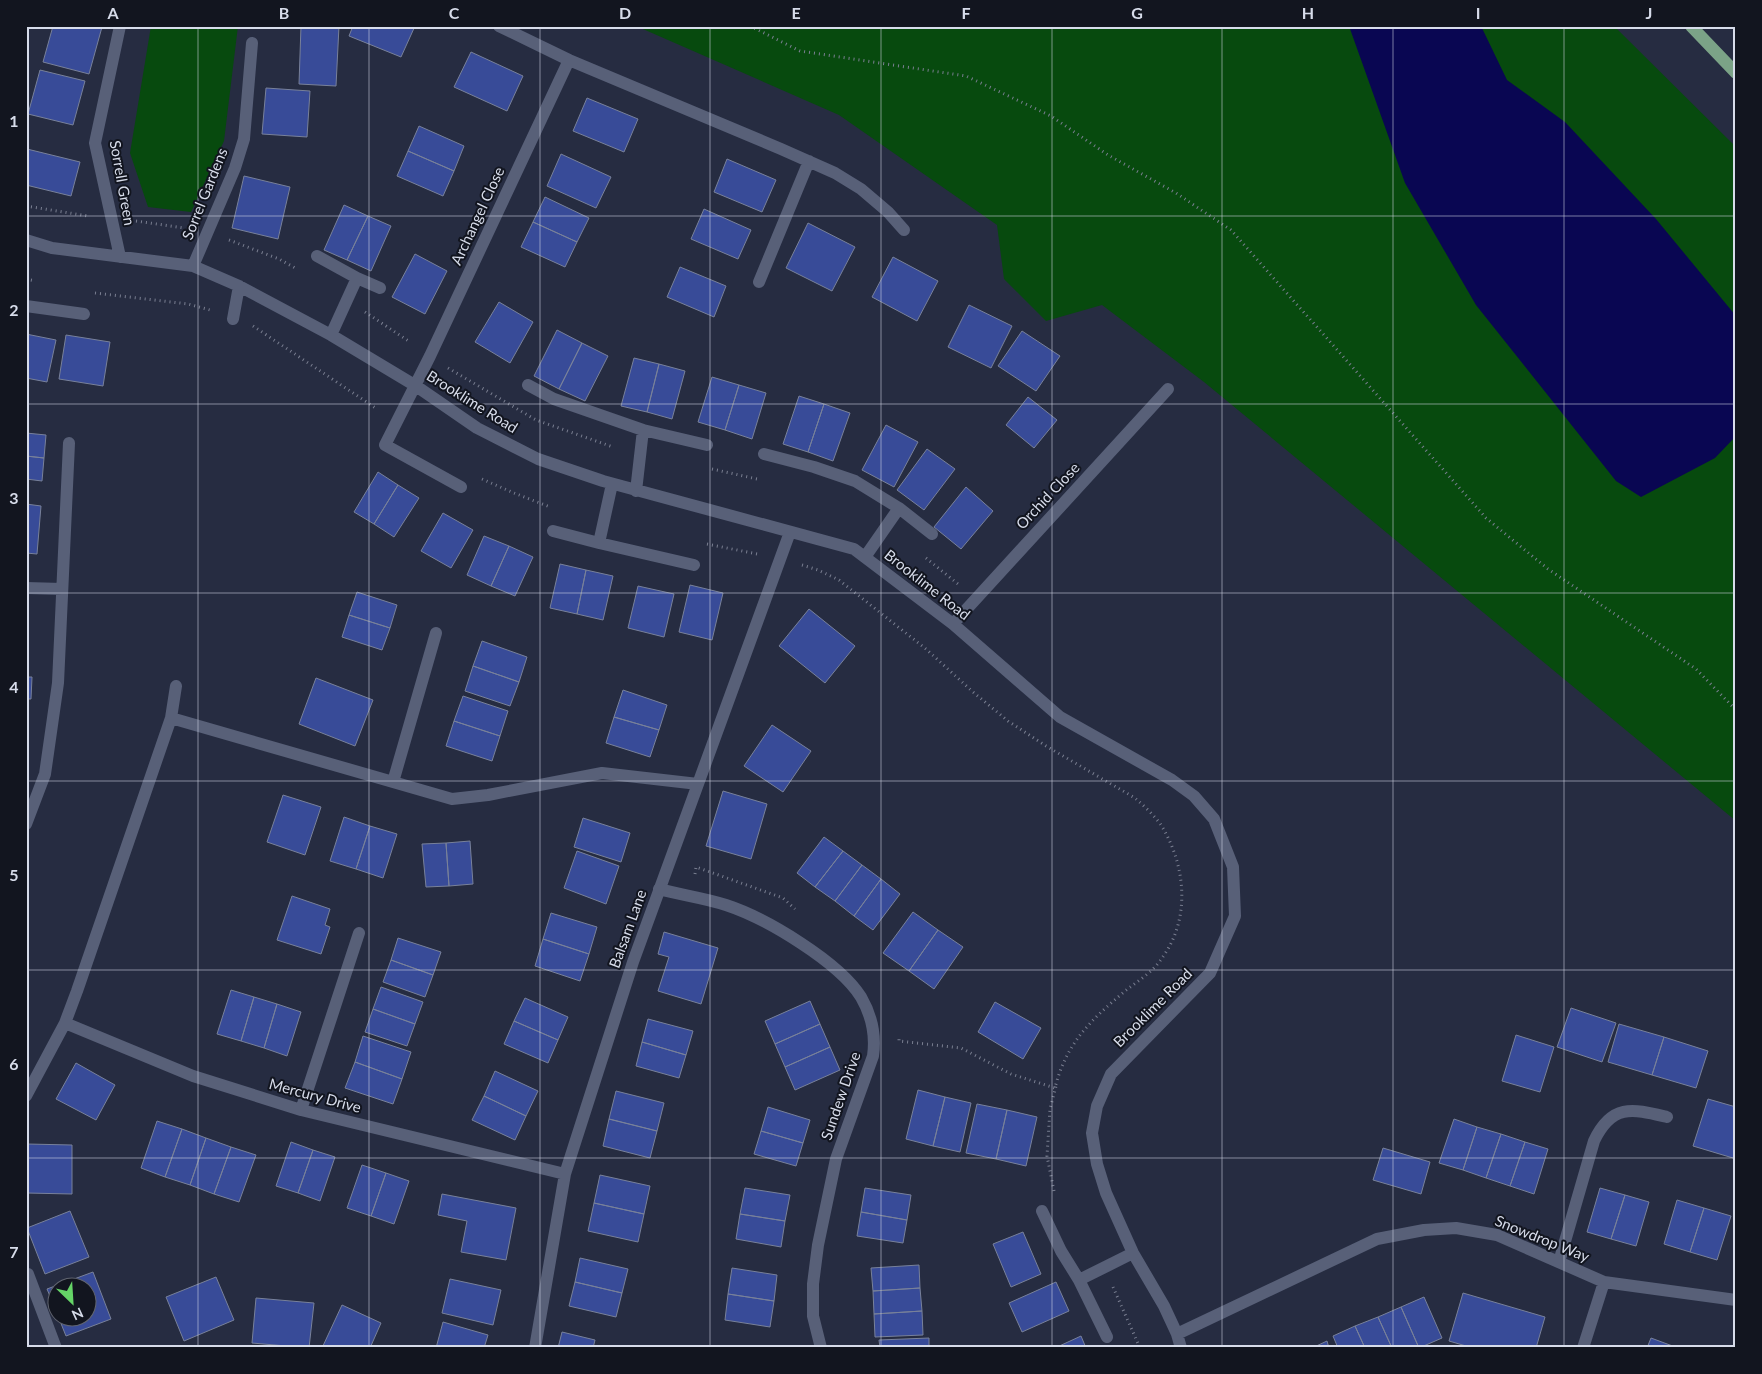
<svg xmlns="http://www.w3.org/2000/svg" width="1762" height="1374" font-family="Lato,sans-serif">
  <rect width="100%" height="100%" fill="#262c41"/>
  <path fill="#074a0e" d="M151,26H238L224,141L191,212L148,207L130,153Z
    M636,26H1614L1736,147V821L1204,382L1102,305L1046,321L1004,279L997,225L839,115Z"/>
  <path fill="#090652" d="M1349,26H1481L1507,80L1565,122L1656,219L1736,316V436L1715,458L1641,497L1616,481L1476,305L1405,183Z"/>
  <path fill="#384b98" stroke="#78819a" d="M53,26L102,27L89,74L43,62Z
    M301,26H339L336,86L299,84Z
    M353,26H415L401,57L349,36Z
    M471,52L523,76L507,111L454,87Z
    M40,70L85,81L73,125L28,114Z
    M266,88L310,91L307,137L262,134Z
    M587,98L638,119L624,152L573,131Z
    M419,126L464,146L454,171L408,151Z
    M27,149L80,162L71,196L26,185Z
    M408,151L454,171L443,196L397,176Z
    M561,154L611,177L596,208L547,186Z
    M727,159L776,180L762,212L714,192Z
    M244,176L290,187L278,239L232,228Z
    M545,197L589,218L577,242L533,222Z
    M344,205L368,216L347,260L324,250Z
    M704,209L751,230L738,259L691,239Z
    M368,216L391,226L371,271L347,260Z
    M533,222L577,242L565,267L521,247Z
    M808,223L855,247L832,291L786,268Z
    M415,254L447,271L425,314L392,297Z
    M893,257L938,281L917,321L872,297Z
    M680,267L726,286L714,317L667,297Z
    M499,302L533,322L510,363L475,342Z
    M969,305L1012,326L991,368L948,347Z
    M557,330L582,343L559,389L534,376Z
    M1022,331L1060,356L1036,391L998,366Z
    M26,334L56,340L47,382L26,378Z
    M66,335L110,342L103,386L59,379Z
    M582,343L608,356L585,401L559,389Z
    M634,358L659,364L647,412L621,406Z
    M659,364L685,371L672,419L647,412Z
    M712,377L739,385L725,430L698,422Z
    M739,385L766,393L752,439L725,430Z
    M799,396L824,404L808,452L783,444Z
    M1028,397L1057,420L1034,448L1006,425Z
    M824,404L850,413L833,461L808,452Z
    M886,425L918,442L894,487L862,470Z
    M26,433L46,435L44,458L26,456Z
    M927,449L955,469L924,510L897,490Z
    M26,456L44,458L42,481L26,479Z
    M378,472L398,485L374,524L354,512Z
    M398,485L419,498L394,537L374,524Z
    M966,487L993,511L961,549L934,527Z
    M26,504L41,506L37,554L26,553Z
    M443,513L473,530L451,568L421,551Z
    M484,536L509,546L491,586L467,575Z
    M509,546L533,557L515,596L491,586Z
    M560,564L586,570L577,614L550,608Z
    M586,570L613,576L603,620L577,614Z
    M690,585L723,593L712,640L679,632Z
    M638,586L674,594L664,637L628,628Z
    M357,592L397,605L390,628L349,615Z
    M809,609L855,646L825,683L779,646Z
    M349,615L390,628L382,650L342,637Z
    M482,641L527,657L519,682L473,666Z
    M473,666L519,682L510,706L465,691Z
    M26,677H32L31,699H26Z
    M316,678L373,700L355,746L299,724Z
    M623,690L667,705L659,730L614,717Z
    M463,696L508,711L500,736L454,721Z
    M614,717L659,730L650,757L606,743Z
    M454,721L500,736L492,761L446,746Z
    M772,725L811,751L783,792L744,766Z
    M723,791L767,804L751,859L706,846Z
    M283,795L321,807L305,855L267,842Z
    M344,817L370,826L356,869L330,861Z
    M583,818L630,833L621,862L574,847Z
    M370,826L397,834L383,878L356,869Z
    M824,837L843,851L815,887L797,873Z
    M470,841L473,884L449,886L446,843Z
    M446,843L449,886L426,887L422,844Z
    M577,851L619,866L606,904L564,888Z
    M843,851L862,865L835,901L815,887Z
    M862,865L881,879L854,916L835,901Z
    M881,879L900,894L873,930L854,916Z
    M292,896L330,909L325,925L330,927L321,954L277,940Z
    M913,912L938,930L909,971L883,953Z
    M551,913L597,927L589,954L543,939Z
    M938,930L963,947L934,989L909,971Z
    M664,932L718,948L701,1004L658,991L669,957L658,954Z
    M398,938L441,952L433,975L391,960Z
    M543,939L589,954L580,981L535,966Z
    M391,960L433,975L425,997L383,982Z
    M381,987L423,1002L415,1024L373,1009Z
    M231,990L254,997L241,1041L217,1034Z
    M254,997L277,1004L264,1048L241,1041Z
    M525,998L568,1017L558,1040L514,1021Z
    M810,1001L820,1024L775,1044L765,1021Z
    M995,1002L1041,1028L1023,1059L978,1032Z
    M277,1004L301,1012L287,1056L264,1048Z
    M1571,1008L1616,1023L1602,1062L1557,1047Z
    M373,1009L415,1024L407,1046L365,1032Z
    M648,1019L693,1031L686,1055L642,1042Z
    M514,1021L558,1040L548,1063L504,1044Z
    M820,1024L830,1047L785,1067L775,1044Z
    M1619,1024L1664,1037L1652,1075L1608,1062Z
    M1516,1035L1554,1047L1540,1092L1502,1081Z
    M363,1036L411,1052L402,1079L355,1062Z
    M1664,1037L1708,1051L1696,1088L1652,1075Z
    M642,1042L686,1055L679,1078L636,1066Z
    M830,1047L840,1070L795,1090L785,1067Z
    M355,1062L402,1079L393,1104L345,1088Z
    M76,1063L115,1085L96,1120L56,1099Z
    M495,1071L538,1091L526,1116L484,1096Z
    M918,1090L945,1097L933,1146L906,1139Z
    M616,1091L664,1103L657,1131L609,1119Z
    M484,1096L526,1116L515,1140L472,1120Z
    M945,1097L971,1103L960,1152L933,1146Z
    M1708,1099L1736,1107V1149L1733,1158L1693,1146Z
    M977,1104L1007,1110L996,1159L966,1153Z
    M768,1107L810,1120L803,1143L761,1131Z
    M1007,1110L1037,1117L1026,1166L996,1159Z
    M609,1119L657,1131L650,1158L603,1146Z
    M1454,1119L1477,1127L1463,1170L1439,1163Z
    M157,1121L182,1129L165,1177L141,1168Z
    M1477,1127L1501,1134L1486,1178L1463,1170Z
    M182,1129L206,1138L190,1185L165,1177Z
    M761,1131L803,1143L796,1166L754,1154Z
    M1501,1134L1525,1142L1510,1186L1486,1178Z
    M206,1138L231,1147L214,1194L190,1185Z
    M291,1142L313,1150L298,1193L276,1186Z
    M1525,1142L1548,1149L1534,1194L1510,1186Z
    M27,1144L72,1145V1194L26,1193Z
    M231,1147L256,1155L239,1202L214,1194Z
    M1383,1148L1430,1162L1421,1194L1373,1180Z
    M313,1150L335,1157L320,1201L298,1193Z
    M362,1165L386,1173L371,1216L347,1208Z
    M386,1173L409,1181L394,1224L371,1216Z
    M600,1175L650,1186L644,1214L594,1203Z
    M745,1188L790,1195L785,1221L740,1214Z
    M865,1188L911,1195L907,1220L861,1212Z
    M1600,1188L1625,1195L1611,1239L1587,1232Z
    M442,1194L516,1208L506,1260L461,1252L467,1221L438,1215Z
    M1625,1195L1649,1202L1636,1246L1611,1239Z
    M1677,1200L1704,1208L1690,1252L1664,1244Z
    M594,1203L644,1214L638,1242L588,1231Z
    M1704,1208L1731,1216L1717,1260L1690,1252Z
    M70,1211L89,1257L45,1274L27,1228Z
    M861,1212L907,1220L903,1243L857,1236Z
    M740,1214L785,1221L781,1247L736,1239Z
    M1023,1232L1041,1274L1011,1287L993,1244Z
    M580,1258L628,1269L622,1293L575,1282Z
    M919,1265L920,1288L873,1291L871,1268Z
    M732,1268L777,1275L774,1301L728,1294Z
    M93,1272L111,1319L66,1336L58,1316H88V1286H58V1315L47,1289Z
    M216,1277L234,1320L184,1341L166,1297Z
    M450,1279L501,1290L493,1325L442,1313Z
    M575,1282L622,1293L616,1317L569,1306Z
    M1056,1282L1069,1311L1022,1332L1009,1303Z
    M920,1288L922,1311L874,1314L873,1291Z
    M1463,1293L1545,1317L1536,1348H1473L1449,1341Z
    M728,1294L774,1301L770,1327L725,1320Z
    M1424,1297L1442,1338L1419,1348L1401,1307Z
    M256,1298L314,1303L309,1348L252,1343Z
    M342,1305L381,1323L370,1348H322Z
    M1401,1307L1419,1348H1392L1378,1317Z
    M922,1311L923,1335L875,1337L874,1314Z
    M1378,1317L1392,1348H1365L1355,1326Z
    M443,1322L488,1335L484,1348H436Z
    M1355,1326L1365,1348H1338L1333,1336Z
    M562,1332L595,1340L593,1348H558Z
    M1081,1336L1086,1348H1055Z
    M929,1338V1348H880L879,1340Z
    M1651,1338L1678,1348H1647Z
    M1327,1341L1329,1348H1312Z"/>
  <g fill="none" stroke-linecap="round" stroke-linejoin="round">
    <path stroke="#7a7f91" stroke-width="3" stroke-dasharray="1 4" stroke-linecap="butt" d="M750,26L800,51L966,76L1051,116L1108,155L1176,193L1231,230L1486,518L1548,569L1696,669L1736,710
      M26,206L88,216
      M136,221L184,228
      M229,240L279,259L297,269
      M26,279L35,281
      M95,293L188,304L210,310
      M365,312L410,342
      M253,326L377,409
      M448,368L536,420L613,447
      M712,469L757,479
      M482,479L514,493L550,507
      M707,544L757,554
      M926,558L958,584
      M802,565L818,570L839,580L926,649L973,692L1008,721L1046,746L1135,798C1144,806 1154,815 1161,825C1186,865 1191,919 1162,958C1153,972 1138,981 1125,991C1091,1020 1066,1043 1055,1088L1011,1074L961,1048L899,1041V1039
      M695,874L696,867L783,898L795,909
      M1054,1191L1047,1156L1050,1109L1056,1086
      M1113,1287L1140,1348"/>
    <path stroke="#586078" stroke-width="12" d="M499,26L569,60
      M26,240L52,248L193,266L239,286L331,335L416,386L477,428L538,459L603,481L854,549L953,624L1060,717L1172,780L1194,796L1214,819L1233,867L1235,916L1210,973L1111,1074L1097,1106L1092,1133L1097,1164L1106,1193L1133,1253L1164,1306L1177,1334L1181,1348
      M317,256L357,278L331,335
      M120,257L95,143L120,26
      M193,266L235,168L244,139L252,43
      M357,278L380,288
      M759,282L809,161
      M26,306L84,314
      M233,319L239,286
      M528,385L554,399L643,430
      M764,454L814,467L855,481L899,508L865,557
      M612,484L599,543L694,565
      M461,487L385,445L430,356L569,60L781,149L835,173L861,189L888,212L904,230
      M636,491L643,430L707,445
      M899,508L932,534
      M553,531L599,543
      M26,588L62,589
      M953,624L1168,389
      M171,718L452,799L488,795L602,773L698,784
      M393,782L436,633
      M26,824L45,774L58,683L69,443
      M659,889C681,895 705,898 726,905C766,918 839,962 861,997C872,1016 876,1035 873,1056L836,1159L818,1245L813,1284V1316L821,1348
      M65,1023L193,1076L301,1110L565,1174
      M26,1096L65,1023L77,991L171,718L176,686
      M301,1110L359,933
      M1042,1211L1061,1251L1079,1280L1133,1253
      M1559,1262L1594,1141C1612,1103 1633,1109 1667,1117
      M28,1274L56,1348
      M1079,1280L1107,1337
      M1177,1334L1377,1239L1424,1230L1456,1228L1497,1235L1604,1282L1736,1300
      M535,1348L565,1174L633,962L790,532
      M1583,1348L1604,1282"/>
    <path stroke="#7ba387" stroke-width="12" d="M1691,26L1736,73"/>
  </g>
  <path fill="none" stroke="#d7dcea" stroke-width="1" stroke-opacity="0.55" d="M198,26V1348M369,26V1348M540,26V1348M710,26V1348M881,26V1348M1052,26V1348M1222,26V1348M1393,26V1348M1564,26V1348M26,216H1736M26,404H1736M26,593H1736M26,781H1736M26,970H1736M26,1158H1736"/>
  <g text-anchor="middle" stroke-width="4" stroke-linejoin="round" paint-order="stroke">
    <g font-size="15" fill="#d7dcea" stroke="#12151f">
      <text transform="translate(122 183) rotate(80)" y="5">Sorrell Green</text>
      <text transform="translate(205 194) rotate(-68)" y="5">Sorrel Gardens</text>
      <text transform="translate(478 216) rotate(-65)" y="5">Archangel Close</text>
      <text transform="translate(472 402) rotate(32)" y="5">Brooklime Road</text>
      <text transform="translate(1048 496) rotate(-47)" y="5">Orchid Close</text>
      <text transform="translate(927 585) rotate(38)" y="5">Brooklime Road</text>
      <text transform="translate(628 929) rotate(-70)" y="5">Balsam Lane</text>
      <text transform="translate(1153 1008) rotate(-45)" y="5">Brooklime Road</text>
      <text transform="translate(315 1096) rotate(15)" y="5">Mercury Drive</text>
      <text transform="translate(841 1096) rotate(-71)" y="5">Sundew Drive</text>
      <text transform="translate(1542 1239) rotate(22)" y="5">Snowdrop Way</text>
    </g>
  </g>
  <rect width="1762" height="1374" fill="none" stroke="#12151f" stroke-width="55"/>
  <g transform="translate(72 1302) rotate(155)"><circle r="24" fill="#12151f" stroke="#616570"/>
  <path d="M0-4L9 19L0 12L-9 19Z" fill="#65d467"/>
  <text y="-8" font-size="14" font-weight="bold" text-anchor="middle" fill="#d7dcea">N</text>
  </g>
  <rect x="28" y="28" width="1706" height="1318" fill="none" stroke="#d7dcea" stroke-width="2"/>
  <g font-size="16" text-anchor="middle" font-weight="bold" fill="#d7dcea">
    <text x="113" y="19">A</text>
    <text x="284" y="19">B</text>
    <text x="454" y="19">C</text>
    <text x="625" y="19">D</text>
    <text x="796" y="19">E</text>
    <text x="966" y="19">F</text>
    <text x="1137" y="19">G</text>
    <text x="1308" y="19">H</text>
    <text x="1478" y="19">I</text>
    <text x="1649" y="19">J</text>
    <text x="14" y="127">1</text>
    <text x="14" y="316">2</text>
    <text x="14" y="504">3</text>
    <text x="14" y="693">4</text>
    <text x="14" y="881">5</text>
    <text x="14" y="1070">6</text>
    <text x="14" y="1258">7</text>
  </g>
</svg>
